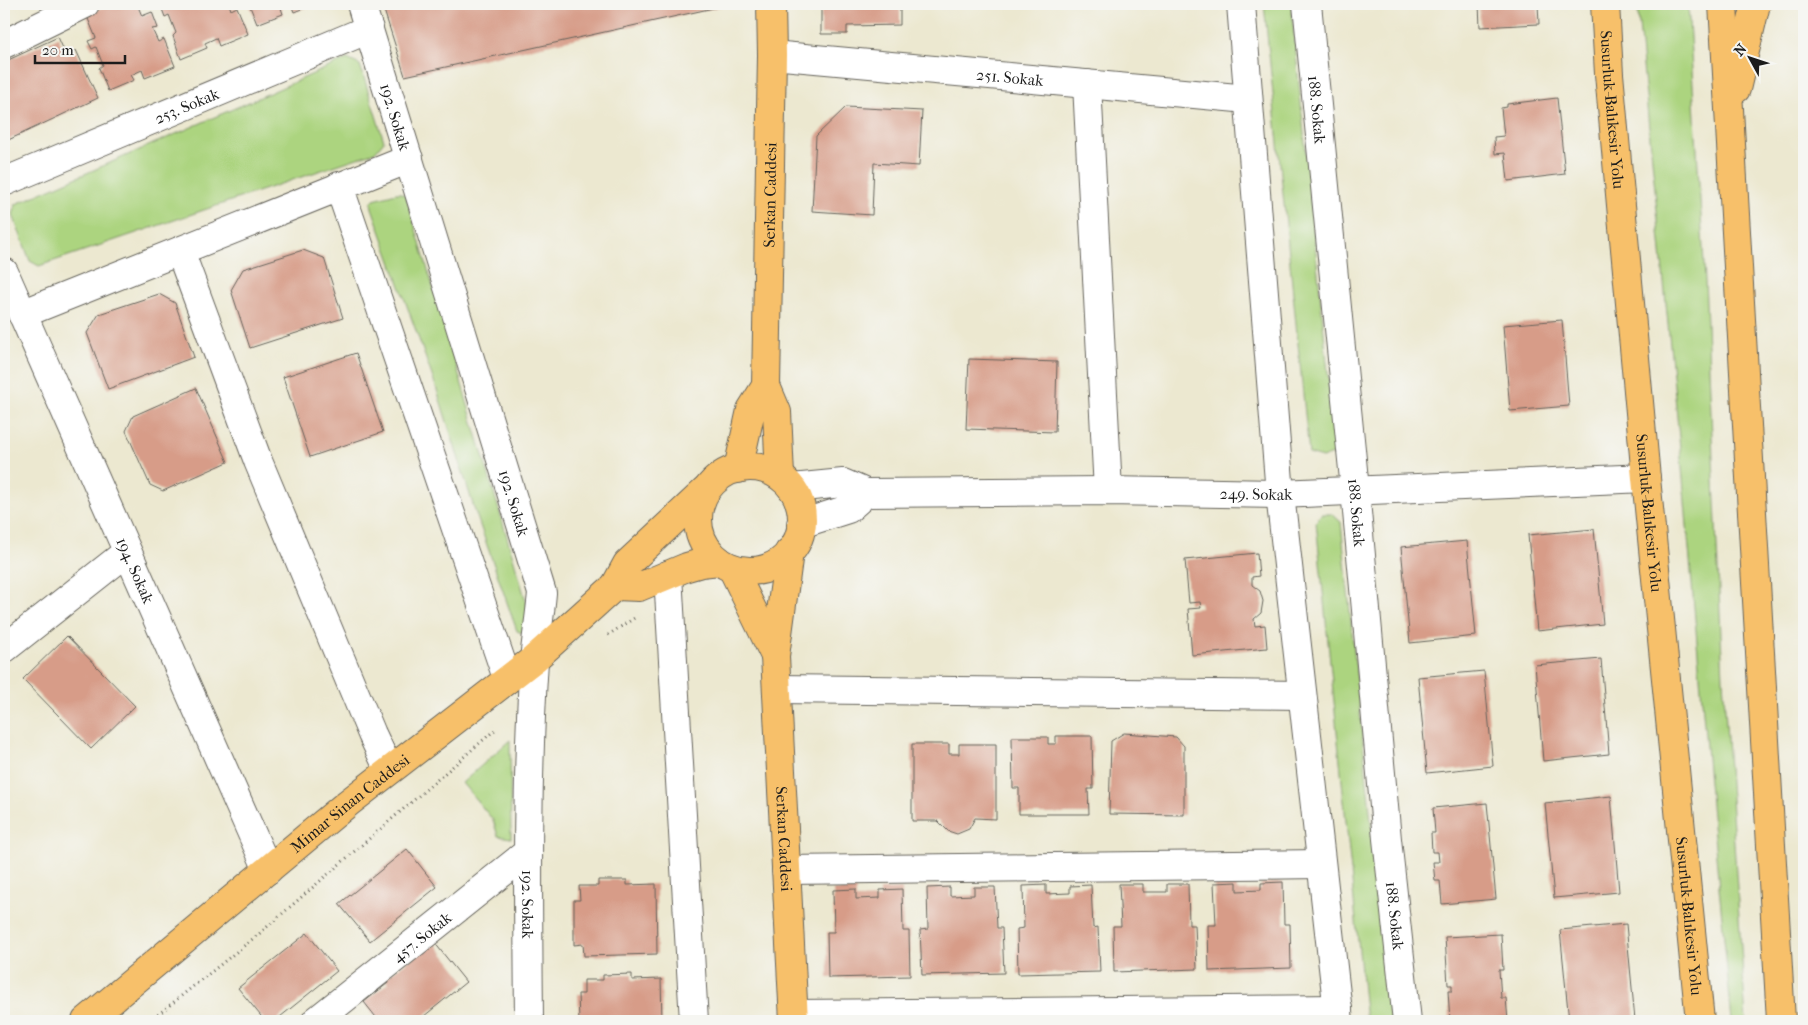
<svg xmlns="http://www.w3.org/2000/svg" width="1808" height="1025" font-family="'IM FELL French Canon',serif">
  <rect width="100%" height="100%" fill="#f6f6f2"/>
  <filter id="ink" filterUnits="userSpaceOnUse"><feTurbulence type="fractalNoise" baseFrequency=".02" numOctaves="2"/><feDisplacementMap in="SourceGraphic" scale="10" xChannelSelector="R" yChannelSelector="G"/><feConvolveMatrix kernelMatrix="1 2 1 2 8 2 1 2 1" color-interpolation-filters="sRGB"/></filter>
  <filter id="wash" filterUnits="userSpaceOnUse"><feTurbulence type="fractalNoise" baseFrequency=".0096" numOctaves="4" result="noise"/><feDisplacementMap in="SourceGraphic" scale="20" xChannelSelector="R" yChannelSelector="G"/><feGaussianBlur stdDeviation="1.12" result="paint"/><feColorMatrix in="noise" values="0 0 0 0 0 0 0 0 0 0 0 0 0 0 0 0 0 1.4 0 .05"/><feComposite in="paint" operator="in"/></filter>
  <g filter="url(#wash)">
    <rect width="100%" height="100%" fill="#ece8d0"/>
    <path fill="#acd47f" stroke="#64784e" d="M1264,4H1291L1336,453L1322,458L1309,454Z
      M1637,4H1688L1705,280L1723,679L1746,1021H1732L1711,805L1683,479Z
      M347,59L360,65L384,141L375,152L39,266L30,261L13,215L16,204Z
      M396,193H401L406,196L531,618L529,632L522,633L517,631L475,511L436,387L372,208L371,203L374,199Z
      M1321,514H1332L1341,522L1391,1021H1366L1316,522Z
      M510,740L511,838L498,836L493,820L462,783Z"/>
    <g id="blocks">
      <path fill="#d79c88" d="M111,4H137L142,16L152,12L158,28L152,29L158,42L164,39L175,66L145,78L142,70L131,75L134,80L108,91L99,68L103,65L96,47L92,49L88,41L96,38L86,14Z
        M169,4H229L231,10L237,7L248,34L219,46L216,38L205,43L207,48L181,59L173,36L176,33L169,15L165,17L162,9L169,5Z
        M249,4H291L281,8L283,14L257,24Z
        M291,4H314L294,12Z
        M382,4H727V5L405,76Z
        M821,4H900V25L847,26V34H821Z
        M1479,4H1538L1539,24L1480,27Z
        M58,37L66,55L76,50L98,98L4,142V62Z
        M1557,98L1565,174L1508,181L1505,153L1495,154L1494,137L1504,136L1501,108L1507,107V104Z
        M846,107L922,111L919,166L874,163L872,215L812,211L816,136Z
        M303,250L324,258L343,318L250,348L231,290L243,269Z
        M159,294L175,303L194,357L108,389L87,333L99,314Z
        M1562,320L1569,406L1510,411L1503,325Z
        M356,353L383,432L310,457L283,377Z
        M969,359L1057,362L1055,432L966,429Z
        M196,388L228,462L163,491L150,485L126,431L133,416Z
        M1594,529L1603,624L1537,631L1528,535Z
        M1467,541L1476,636L1410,643L1401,547Z
        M1257,553L1259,576L1252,577V585L1260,591L1263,601L1261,613L1254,619L1255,626L1265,625L1267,648L1192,655L1188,609L1201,608L1200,602L1189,603L1185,560Z
        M67,636L135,706L91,749L23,679Z
        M1601,659L1609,754L1543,761L1535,665Z
        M1484,671L1493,766L1427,773L1418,677Z
        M1124,733L1176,737L1184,746V815L1109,814L1111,741Z
        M1056,736H1092L1093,789H1088L1089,814H1019V788H1013L1012,737H1048V744H1056Z
        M912,744H949V754H959V744H996V819L975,818L969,829L957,834L948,831L938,821H912Z
        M1611,796L1619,892L1554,898L1545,803Z
        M1487,803L1496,899L1442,904L1440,881H1435L1433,862H1439L1438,852H1432L1431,833H1435L1433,808Z
        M407,849L437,887L370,941L339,904Z
        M598,880H627V885L656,884L657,954L584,956L583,944L574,945V900H580L579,886H598Z
        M1237,882V891L1261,890V883L1283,882L1284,924H1290L1291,968L1209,971L1208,925H1216L1214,883Z
        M1119,884H1143V892H1167V884H1188L1189,925H1195L1197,969L1114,972L1113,926H1121Z
        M1046,885V894L1070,893V886L1091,885L1093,928L1098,927L1100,972L1018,974L1017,929L1024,928L1023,886Z
        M950,887V896L974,895V887H995L997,928H1002L1004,973L922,975L920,930L928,929L927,888Z
        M856,889V899L880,898V890L902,889L903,931H909L910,976L828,978L827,932H834L833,890Z
        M1626,924L1635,1020L1569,1021L1560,930Z
        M307,933L337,971L275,1021H265L238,988Z
        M1501,934L1503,970H1499L1501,998H1506L1508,1021H1450L1448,991H1452V985H1448L1445,937Z
        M434,942L466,982L418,1021H379L364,1002L388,983L385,978Z
        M632,974V980L661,979L662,1021H579L578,994H584V980H603V975Z"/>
    </g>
  </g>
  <g filter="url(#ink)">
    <use href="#blocks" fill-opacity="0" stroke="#65635b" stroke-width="1"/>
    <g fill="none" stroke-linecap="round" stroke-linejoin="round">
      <defs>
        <g id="minor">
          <path id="s1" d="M361,4L542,593C540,616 536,639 534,661C526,781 528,901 529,1021"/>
          <path d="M1241,4L1280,494L1339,1021"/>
          <path id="s2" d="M1307,4L1355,490L1387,839L1407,1021"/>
          <path d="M4,44L85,4"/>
          <path id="s3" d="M772,55L1248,99"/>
          <path d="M1087,84L1108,491"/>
          <path id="s4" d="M4,182L369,29"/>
          <path d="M339,186L507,678"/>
          <path d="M180,251L258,461L372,734L389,770"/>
          <path id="s5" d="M4,272L268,870"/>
          <path d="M22,314L409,159"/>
          <path d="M792,488L843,483L866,493L848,509L801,524"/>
          <path id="s6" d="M866,493L1108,491L1280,494L1646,478"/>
          <path d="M668,575L694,1021"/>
          <path d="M4,649L127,552"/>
          <path d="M777,689L1302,695"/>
          <path d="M786,870L1321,864"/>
          <path d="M794,1014L1338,1009"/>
          <path id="s7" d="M316,1021L528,852"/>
        </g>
        <g id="major">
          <path id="s8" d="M766,386L772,55L771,4"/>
          <circle cx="750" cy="519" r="52"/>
          <path d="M738,469L751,410L766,386L777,412L780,476"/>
          <path d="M705,491L627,564L615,586L639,587L687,567L701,563L719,561"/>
          <path id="s9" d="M789,552L775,656L794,1021"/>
          <path d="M732,568L775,656"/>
          <path id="s10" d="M86,1021L348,803L534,659L615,586"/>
        </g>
        <g id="highway">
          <path id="s11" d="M1605,4L1609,74L1646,478L1700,1021"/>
          <path d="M1723,4L1781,1021"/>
          <path d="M1736,89L1756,4"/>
        </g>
      </defs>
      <use href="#minor" stroke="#65635b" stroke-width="30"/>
      <use href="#major" stroke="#65635b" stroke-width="30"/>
      <use href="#highway" stroke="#65635b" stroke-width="30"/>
      <path stroke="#65635b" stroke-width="3" stroke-dasharray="1 4" stroke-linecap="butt" d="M608,635L636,617
        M150,1021L260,933L496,729"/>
      <use href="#minor" stroke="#fff" stroke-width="28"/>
      <use href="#major" stroke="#f7c06b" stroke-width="28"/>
      <use href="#highway" stroke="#f7c06b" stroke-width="28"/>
    </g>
  </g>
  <g text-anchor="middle" stroke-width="4" stroke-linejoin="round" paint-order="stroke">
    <g font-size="16" fill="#1c1c1c" stroke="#f6f6f2">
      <text dy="6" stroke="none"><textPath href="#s3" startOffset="239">251. Sokak</textPath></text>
      <text dy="6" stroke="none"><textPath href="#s4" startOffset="198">253. Sokak</textPath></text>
      <text dy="6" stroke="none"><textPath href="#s2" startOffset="106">188. Sokak</textPath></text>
      <text dy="6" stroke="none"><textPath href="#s11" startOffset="106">Susurluk-Balıkesir Yolu</textPath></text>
      <text dy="6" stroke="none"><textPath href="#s1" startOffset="118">192. Sokak</textPath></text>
      <text dy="6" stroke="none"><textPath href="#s8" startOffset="191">Serkan Caddesi</textPath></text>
      <text dy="6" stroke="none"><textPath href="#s6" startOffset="390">249. Sokak</textPath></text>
      <text dy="6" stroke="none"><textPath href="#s1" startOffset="522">192. Sokak</textPath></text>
      <text dy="6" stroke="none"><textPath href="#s2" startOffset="511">188. Sokak</textPath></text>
      <text dy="6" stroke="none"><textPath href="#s11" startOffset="511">Susurluk-Balıkesir Yolu</textPath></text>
      <text dy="6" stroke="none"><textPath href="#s5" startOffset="326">194. Sokak</textPath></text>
      <text dy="6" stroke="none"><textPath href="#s10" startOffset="342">Mimar Sinan Caddesi</textPath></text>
      <text dy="6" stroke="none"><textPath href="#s9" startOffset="288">Serkan Caddesi</textPath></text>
      <text dy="6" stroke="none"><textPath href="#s1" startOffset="928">192. Sokak</textPath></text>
      <text dy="6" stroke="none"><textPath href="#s2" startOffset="916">188. Sokak</textPath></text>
      <text dy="6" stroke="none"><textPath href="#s11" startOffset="916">Susurluk-Balıkesir Yolu</textPath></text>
      <text dy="6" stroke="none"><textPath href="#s7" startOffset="135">457. Sokak</textPath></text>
    </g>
  </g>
  <rect width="1808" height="1025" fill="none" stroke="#f6f6f2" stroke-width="20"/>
  <g transform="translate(1750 58) rotate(310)" stroke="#f6f6f2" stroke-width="4" paint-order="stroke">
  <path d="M0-4L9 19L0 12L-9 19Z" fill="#1c1c1c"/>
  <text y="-8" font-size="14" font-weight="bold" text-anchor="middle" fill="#1c1c1c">N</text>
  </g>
  <path d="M35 55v8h90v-8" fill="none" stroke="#1c1c1c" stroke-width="2.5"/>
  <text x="42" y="55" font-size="15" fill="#1c1c1c" stroke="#f6f6f2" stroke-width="4" paint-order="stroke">20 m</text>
</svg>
